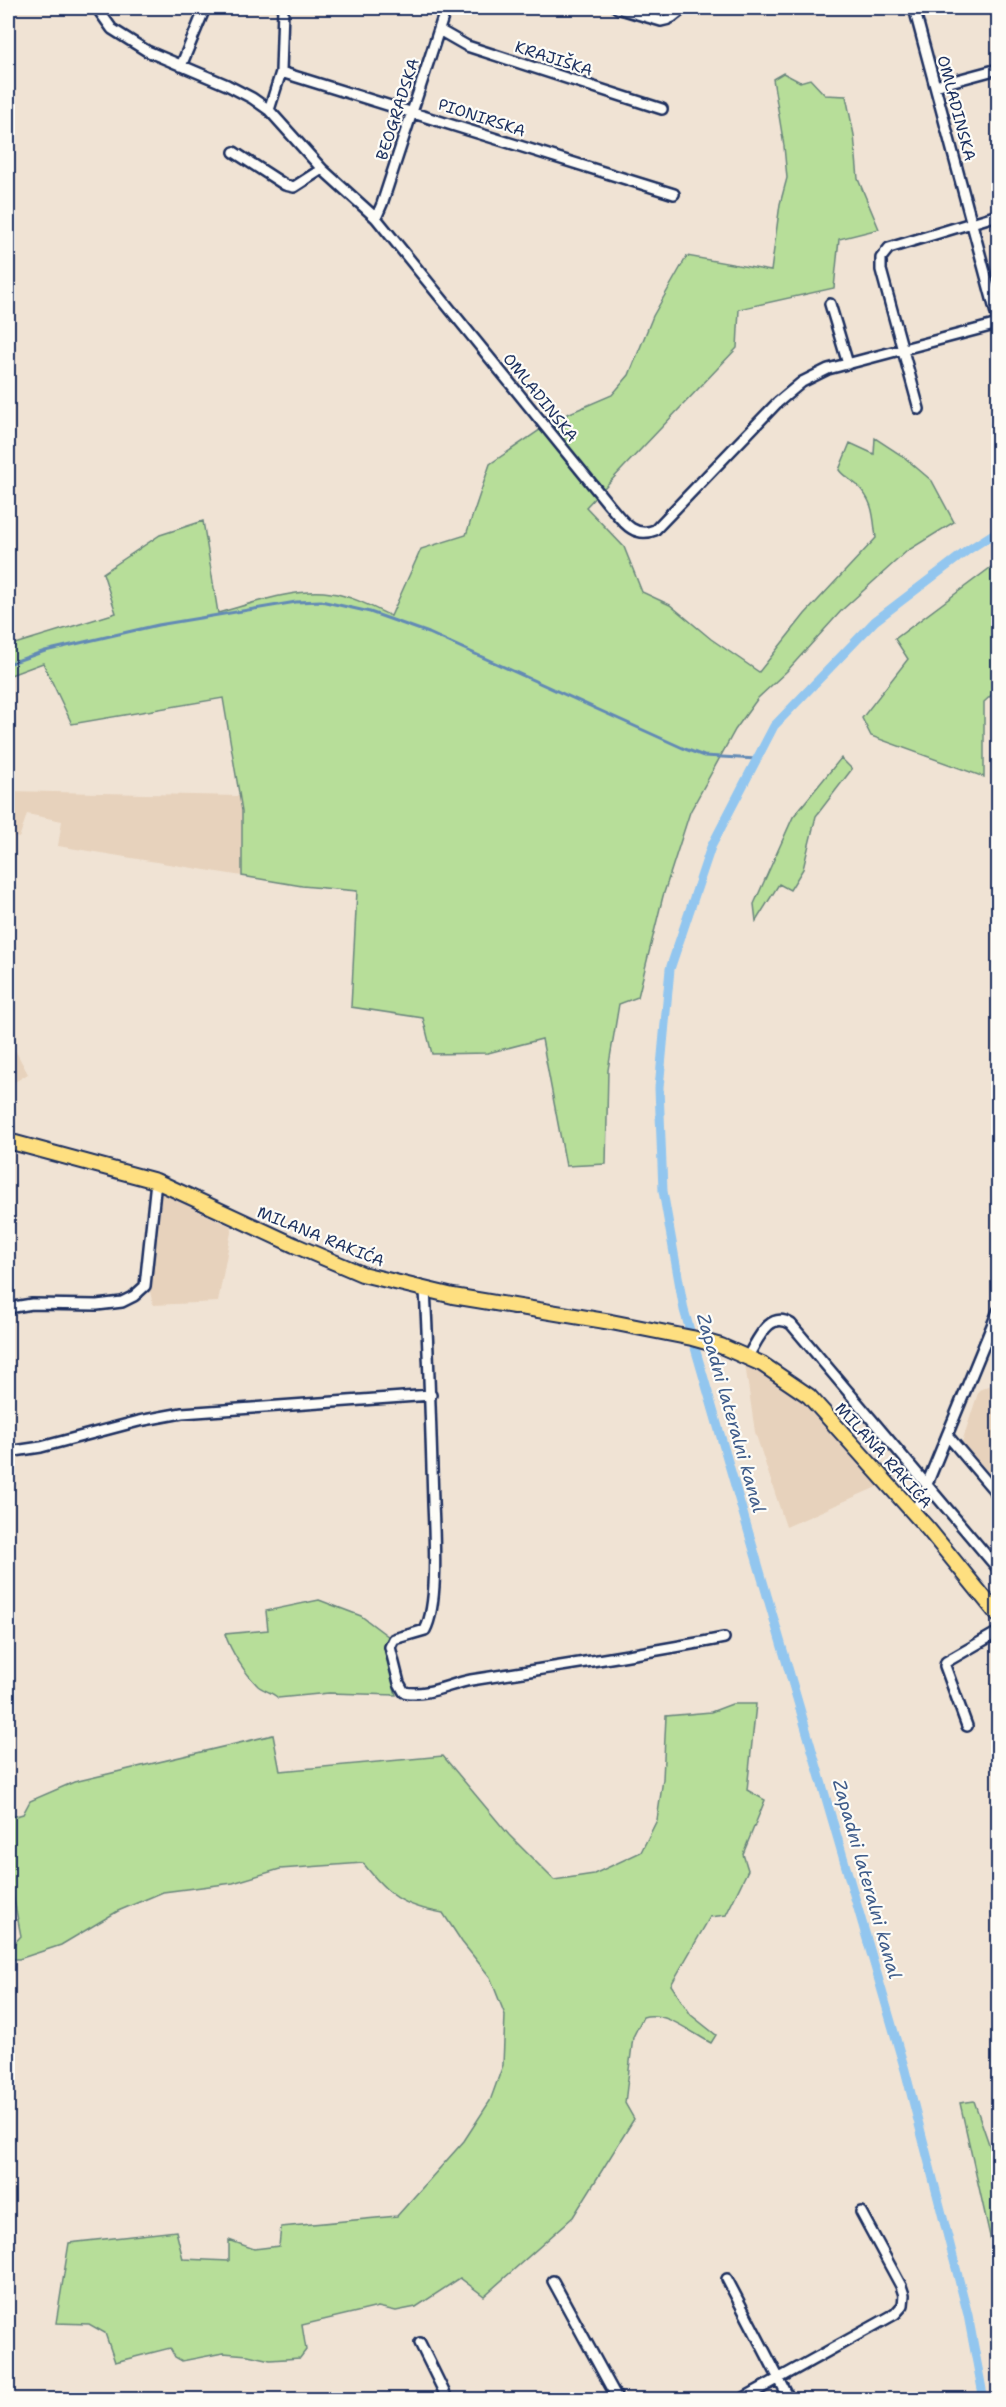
<svg xmlns="http://www.w3.org/2000/svg" width="1006" height="2407" font-family="'Shantell Sans',sans-serif">
  <rect width="100%" height="100%" fill="#f0e3d4"/>
  <filter id="ink" filterUnits="userSpaceOnUse"><feTurbulence type="fractalNoise" baseFrequency=".0167" numOctaves="2"/><feDisplacementMap in="SourceGraphic" scale="12" xChannelSelector="R" yChannelSelector="G"/><feConvolveMatrix kernelMatrix="1 2 1 2 8 2 1 2 1" color-interpolation-filters="sRGB"/></filter>
  <g filter="url(#ink)">
    <path fill="#e7d2bc" d="M8,791L239,796L242,811V876L58,846L62,821L27,814L19,838L8,835Z
      M8,1037L28,1074L8,1086Z
      M157,1191L232,1227L218,1302L153,1305L149,1287Z
      M745,1364L778,1382L815,1410L879,1486L786,1527L755,1432Z
      M994,1384L998,1389V1484L962,1442L979,1390Z"/>
    <path fill="#b7de99" stroke="#69867c" stroke-width="1.5" d="M783,73L800,82L810,79L825,95L846,96L854,135L858,179L879,229L839,239L834,288L739,309L737,348L586,507L624,547L642,592L670,605L711,639L759,672L805,614L876,538C873,515 874,502 857,485C850,479 844,477 839,470L850,443L874,454L875,438L904,457L932,481L954,522L907,551L842,610L787,671L758,698L735,730L690,812L663,896L638,997L619,1004L608,1070L606,1164L566,1166L542,1039L488,1053L432,1054L423,1018L351,1007L357,891L302,886L242,876V811L223,698L72,724L43,663L8,676V646L116,613L103,573L160,535L203,521L218,613C251,604 296,587 331,593C352,596 372,607 391,616L421,549L466,535L490,464L556,419L612,395L629,375L653,316L687,256L771,271L780,204L787,178L784,146L773,79Z
      M998,562V689L984,702V777L871,736L862,718L908,659L895,639Z
      M841,758L852,769L816,816L803,869L790,890L779,884L756,921L754,904L793,817Z
      M319,1600L361,1616L389,1637L384,1647L396,1695L329,1693L278,1698C272,1692 264,1691 258,1686C245,1673 231,1652 225,1634L268,1630L266,1611Z
      M732,1704H756L747,1790L765,1800L743,1854L748,1870L726,1915L710,1917L671,1985L691,2015L716,2035L711,2043C692,2033 664,2010 643,2017L633,2037L625,2103L634,2119L573,2217L484,2296L460,2278L416,2307L396,2311L378,2307L302,2325L306,2350L300,2358L270,2360L248,2355L223,2353L182,2361L175,2357L170,2348L115,2362L105,2333L89,2324L56,2323L69,2243L176,2231L183,2259L229,2261V2240L254,2249L279,2246L281,2227L397,2216L464,2141L490,2101L503,2065L505,2015L490,1977L462,1942L443,1913C402,1906 388,1895 363,1863L280,1869L233,1883L163,1892L118,1911L61,1945L19,1959H8V1950L21,1936L8,1869V1818L23,1814L30,1801L74,1782L273,1735L280,1771L443,1756L509,1835L554,1880L594,1874L641,1852L657,1820L663,1779L666,1716L711,1712Z
      M974,2101L998,2170V2272L960,2103Z"/>
    <g fill="none" stroke-linecap="round" stroke-linejoin="round">
      <path stroke="#628ab5" stroke-width="3" d="M8,664L45,651L158,625L296,602L321,601L370,612L429,633L685,749L704,756L757,759"/>
      <path stroke="#92c6ef" stroke-width="9" d="M984,2400L968,2315L905,2070L684,1310L663,1191L659,1088L670,969L711,847L774,726L875,621L968,550L998,531"/>
      <defs>
        <path id="street" d="M97,8L112,29L147,51L227,85L252,98L269,110L322,169L376,218L609,505C622,520 633,539 655,530L777,403L802,382L828,369L998,324
          M617,8L661,21C670,20 677,15 682,8
          M914,8L998,321
          M439,30L467,46L662,109
          M181,66L205,8
          M281,72L674,194
          M935,86L998,69
          M269,110L281,72L283,8
          M234,152L285,185L294,187L322,169
          M376,218L382,204L446,8
          M830,304L848,364
          M919,409L881,270V258L889,248L998,215
          M425,1290C429,1360 431,1431 433,1502C434,1533 439,1604 425,1630L394,1639L390,1647L399,1683L404,1692C427,1697 449,1684 471,1680C556,1667 640,1654 724,1638
          M8,1308L32,1304L97,1305L122,1302L134,1296L145,1286L156,1181
          M748,1356C758,1340 769,1310 791,1324L998,1569
          M947,1435L998,1495
          M8,1452L41,1447L139,1421L182,1413L431,1395
          M911,1511L924,1499L927,1484L998,1311
          M967,1726L945,1666L946,1662L998,1632
          M727,2279L790,2400
          M553,2281L618,2400
          M420,2343L448,2400
          M740,2400L895,2314L903,2305L904,2295L901,2286L861,2212"/>
        <path id="primary" d="M8,1141L156,1181L294,1245L362,1274L453,1296L611,1322L692,1338L721,1346L762,1364L809,1396L929,1530L998,1615"/>
      </defs>
      <use href="#street" stroke="#1b2f5e" stroke-width="14"/>
      <use href="#primary" stroke="#1b2f5e" stroke-width="18"/>
      <use href="#street" stroke="#fdfcf7" stroke-width="9"/>
      <use href="#primary" stroke="#fedf80" stroke-width="14"/>
    </g>
  </g>
  <g text-anchor="middle" stroke-width="4.5" stroke-linejoin="round" paint-order="stroke">
    <g font-size="16" fill="#1b2f5e" stroke="#fdfcf7">
      <text transform="translate(554 58) rotate(18)" y="6">KRAJIŠKA</text>
      <text transform="translate(957 108) rotate(75)" y="6">OMLADINSKA</text>
      <text transform="translate(397 109) rotate(-72)" y="6">BEOGRADSKA</text>
      <text transform="translate(482 117) rotate(18)" y="6">PIONIRSKA</text>
      <text transform="translate(541 397) rotate(51)" y="6">OMLADINSKA</text>
      <text transform="translate(321 1236) rotate(22)" y="6">MILANA RAKIĆA</text>
      <text transform="translate(884 1455) rotate(48)" y="6">MILANA RAKIĆA</text>
    </g>
    <g font-size="18" font-style="italic" fill="#3f5c8a" stroke="#fdfcf7">
      <text transform="translate(731 1413) rotate(74)" y="6">Zapadni lateralni kanal</text>
      <text transform="translate(867 1879) rotate(74)" y="6">Zapadni lateralni kanal</text>
    </g>
  </g>
  <rect width="1006" height="2407" fill="none" stroke="#fdfcf7" stroke-width="30"/>
  <rect x="15" y="15" width="976" height="2377" fill="none" stroke="#1b2f5e" stroke-width="2" filter="url(#ink)"/>
</svg>
